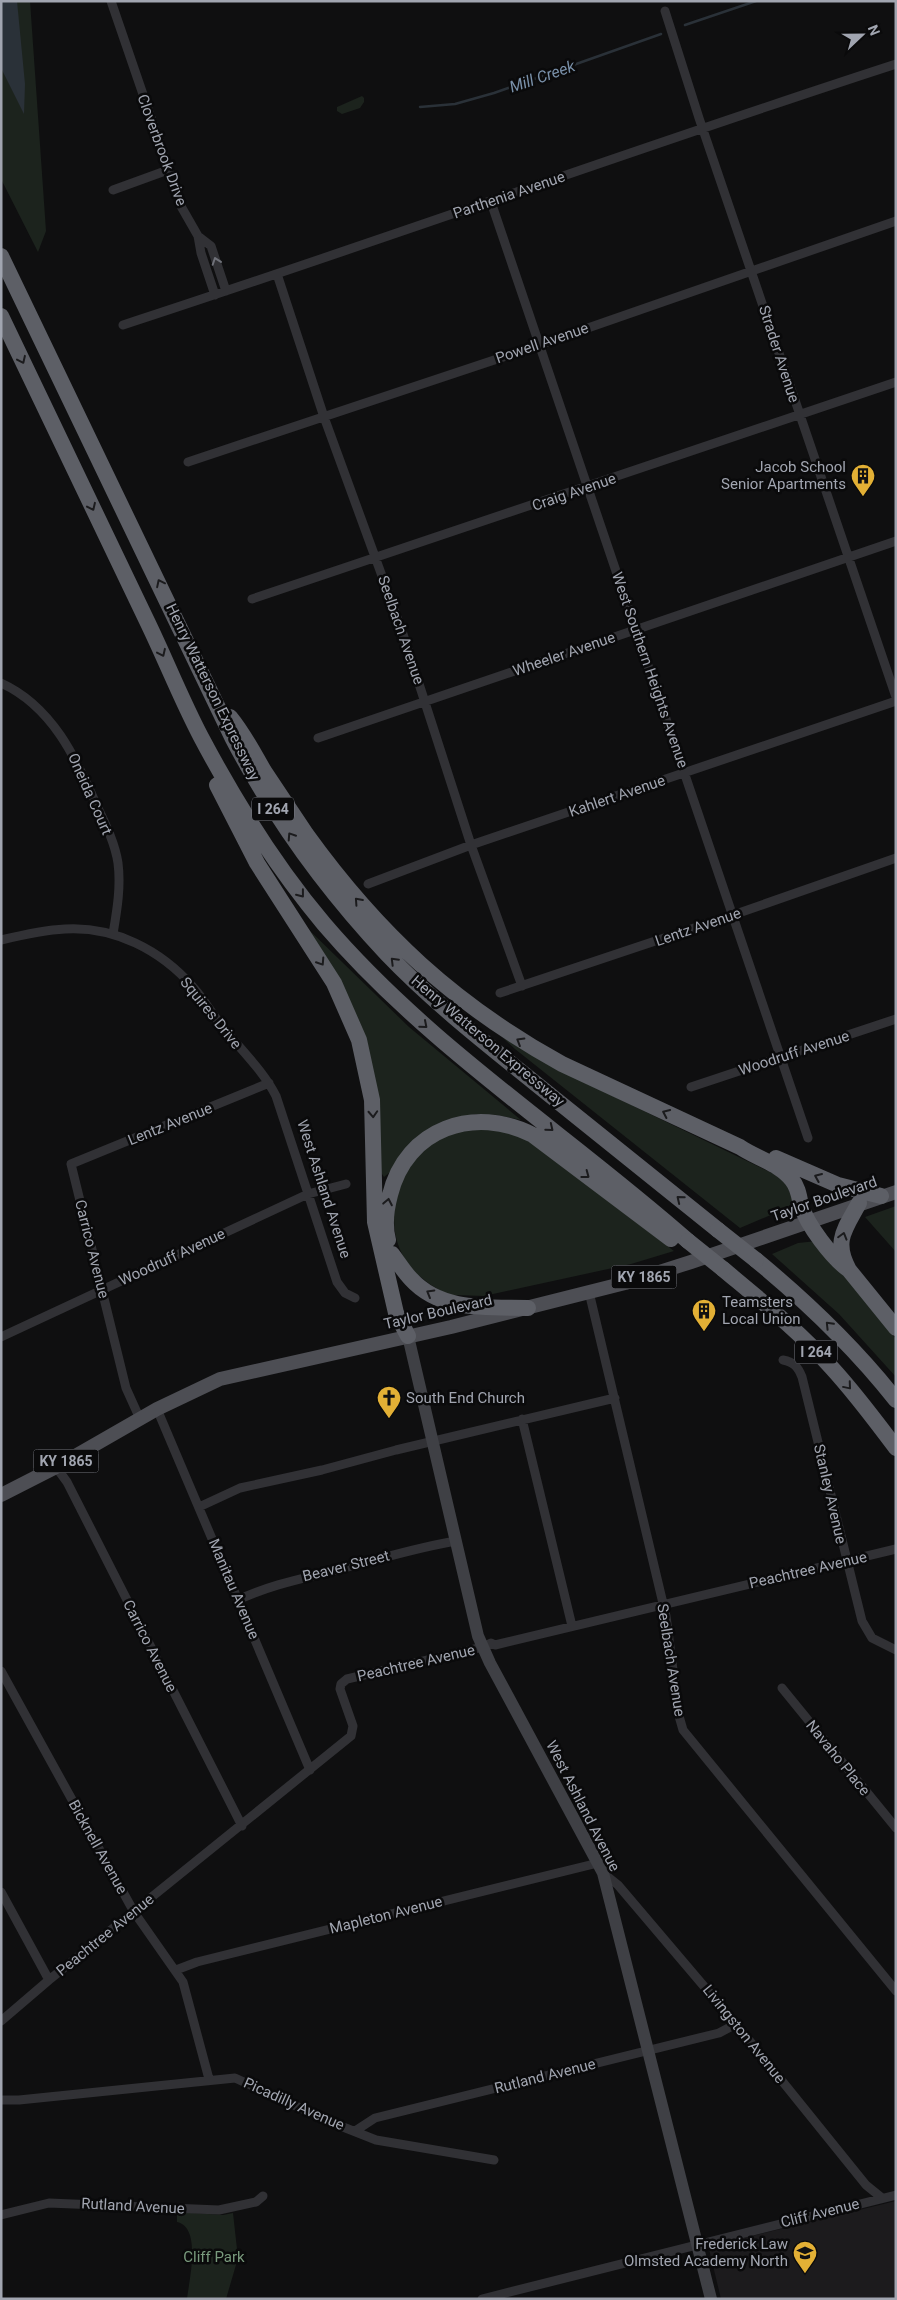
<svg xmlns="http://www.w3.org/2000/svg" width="897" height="2300" font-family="Roboto,sans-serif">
  <rect width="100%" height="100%" fill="#0f0f10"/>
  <path fill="#1c1b1d" d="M896,2201V2299H721L709,2249L715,2245Z"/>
  <path fill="#1c231d" d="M1,1H30L46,231L38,252L1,179Z
    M362,96L364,98V102L360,108L342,114L337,111V107Z
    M306,927L409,1027L521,1120L497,1115L476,1114L457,1118L384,1177L380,1171L377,1096Z
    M502,1037L584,1082L778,1176L787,1183L794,1205L740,1228L515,1049Z
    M467,1129L505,1130L531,1142L674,1251L631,1264L484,1296L454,1295L452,1296C410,1278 387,1247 396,1200C397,1195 398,1187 400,1182C407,1167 422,1151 435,1142C444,1135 456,1133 467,1129Z
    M896,1206V1252L865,1217Z
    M817,1241L896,1339V1377L839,1314L772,1254L798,1243Z
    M177,2212L223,2215L233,2213L238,2258L226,2299H187C189,2281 202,2227 177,2222Z"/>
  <path fill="#2a3138" d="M1,1H17L25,84L24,114L1,68Z"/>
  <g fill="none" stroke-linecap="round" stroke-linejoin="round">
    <path stroke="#2a3138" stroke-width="2.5" d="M685,25L756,1
      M420,107L455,104L494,93L661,34"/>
    <path stroke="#313135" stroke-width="9" d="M111,1L182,208L198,236L211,246L226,291
      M665,11L699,118L896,697
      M113,190L168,170
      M491,202L808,1138
      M198,236L201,253L215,295
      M277,274L324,417L401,628L471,845L522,986
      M123,325C381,241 637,148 896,64
      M188,462L539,345L896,221
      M252,599L896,382
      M1,683C52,706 76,758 97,806C105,823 115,843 118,863C121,887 117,910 113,934
      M318,738L896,541
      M368,884L471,845L896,701
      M1,940C22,935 44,930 65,929C114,926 161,950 193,987C204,999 212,1014 222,1026C240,1049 263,1070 276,1096L337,1282L345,1293L355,1298
      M500,993L733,915L896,858
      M691,1087L896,1019
      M589,1292L666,1616L679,1716L683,1730L896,1991
      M1,1337L308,1194L346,1184
      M783,1360C794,1362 798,1367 802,1377L862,1621L872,1638L896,1650
      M157,1409L310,1770
      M140,1419L126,1388L71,1164L269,1083
      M522,1419L572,1626
      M56,1467L67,1482L242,1826
      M199,1507L240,1488L322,1470L396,1450L615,1398
      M238,1600C274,1583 311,1577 348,1567C384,1558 419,1547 456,1541
      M1,1671L134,1912L183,1982L209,2079
      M782,1688L896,1828
      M603,1873L618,1885L736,2024L866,2185L882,2198
      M1,1892L49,1980
      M176,1970L197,1962L598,1863
      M1,2021L49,1980L351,1736L353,1726L340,1689L341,1684L347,1679L483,1647L491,1643L495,1645L896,1549
      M1,2100H19L235,2078L333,2123L376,2140L494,2160
      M355,2131L375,2118L719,2033L736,2024
      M1,2215L49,2203L219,2210L256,2202L263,2196
      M482,2299L896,2195"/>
    <path stroke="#3f4045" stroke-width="12" d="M408,1336L478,1636L490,1663L603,1873L711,2299"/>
    <path stroke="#4d4e54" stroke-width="14" d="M1,1495L56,1467L157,1409L220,1379L451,1327L625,1283L691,1262L896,1192"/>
    <path stroke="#5d5f66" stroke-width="16" d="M1,256L233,739C274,817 326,889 387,954C432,1001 484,1042 535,1083C596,1132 657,1181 718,1230
      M1,316C49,417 97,518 146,619C165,658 181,699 201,737C236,803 276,867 324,924C429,1047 568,1135 688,1241
      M230,717C244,734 253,752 264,771C278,792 292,813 306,834C378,934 455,1005 562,1064L740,1147C756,1158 780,1164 792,1180C798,1187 799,1196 801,1205C807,1225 832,1258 849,1270
      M217,785L257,863L334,983L359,1040L372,1100L375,1222L396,1313L408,1336
      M776,1158L838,1185L881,1196
      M859,1203C845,1229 833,1241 849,1270L896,1328
      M388,1240C384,1225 386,1210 390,1195C406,1128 475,1105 533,1135L671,1239
      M392,1254C398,1262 404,1272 411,1279C441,1312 488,1307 528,1308
      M756,1260C807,1302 855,1348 896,1400
      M723,1269C760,1300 799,1331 831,1367C855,1393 875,1420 896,1448"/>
    <path stroke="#5d5f66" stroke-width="16" d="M718,1230L756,1260
      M688,1241L723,1269"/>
  </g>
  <defs><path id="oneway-chevron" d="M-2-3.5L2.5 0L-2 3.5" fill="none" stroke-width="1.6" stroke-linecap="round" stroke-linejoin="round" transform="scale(1.25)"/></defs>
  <use stroke="#6f7179" href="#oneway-chevron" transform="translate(216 261) rotate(-109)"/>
  <g stroke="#1b1b1d">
    <use href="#oneway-chevron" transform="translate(22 360) rotate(65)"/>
    <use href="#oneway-chevron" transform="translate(92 507) rotate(65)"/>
    <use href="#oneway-chevron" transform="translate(160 583) rotate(-116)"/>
    <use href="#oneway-chevron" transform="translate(162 653) rotate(65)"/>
    <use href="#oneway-chevron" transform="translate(291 836) rotate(-123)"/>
    <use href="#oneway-chevron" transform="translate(301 894) rotate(52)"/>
    <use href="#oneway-chevron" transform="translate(358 901) rotate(-132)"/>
    <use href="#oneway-chevron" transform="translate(394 961) rotate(-135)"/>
    <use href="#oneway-chevron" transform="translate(321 962) rotate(57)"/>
    <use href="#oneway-chevron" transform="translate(424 1025) rotate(41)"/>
    <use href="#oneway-chevron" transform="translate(520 1041) rotate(-149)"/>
    <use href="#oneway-chevron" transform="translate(666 1113) rotate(-155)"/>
    <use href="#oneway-chevron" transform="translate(373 1114) rotate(87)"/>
    <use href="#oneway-chevron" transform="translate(550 1128) rotate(39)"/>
    <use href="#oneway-chevron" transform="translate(586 1175) rotate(37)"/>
    <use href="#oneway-chevron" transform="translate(818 1177) rotate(-157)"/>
    <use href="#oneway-chevron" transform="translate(680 1199) rotate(-141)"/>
    <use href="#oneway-chevron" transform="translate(388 1202) rotate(-79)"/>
    <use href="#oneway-chevron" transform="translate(843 1236) rotate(-74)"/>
    <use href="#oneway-chevron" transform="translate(430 1293) rotate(-150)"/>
    <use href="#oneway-chevron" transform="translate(829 1325) rotate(-134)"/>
    <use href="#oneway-chevron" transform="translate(848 1386) rotate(50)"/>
  </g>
  <defs>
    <symbol id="building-pin" viewBox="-11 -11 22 30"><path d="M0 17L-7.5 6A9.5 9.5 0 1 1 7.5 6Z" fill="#e3b035" stroke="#0a0a0b"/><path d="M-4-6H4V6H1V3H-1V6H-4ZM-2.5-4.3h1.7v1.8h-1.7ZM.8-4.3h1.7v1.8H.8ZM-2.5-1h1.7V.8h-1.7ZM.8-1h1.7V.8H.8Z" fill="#111"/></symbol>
    <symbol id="church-pin" viewBox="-11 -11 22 30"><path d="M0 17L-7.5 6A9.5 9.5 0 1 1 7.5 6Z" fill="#e3b035" stroke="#0a0a0b"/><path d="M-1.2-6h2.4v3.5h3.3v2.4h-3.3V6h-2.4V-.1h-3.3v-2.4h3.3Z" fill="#111"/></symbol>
    <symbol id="school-pin" viewBox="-11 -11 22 30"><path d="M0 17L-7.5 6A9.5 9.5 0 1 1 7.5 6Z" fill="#e3b035" stroke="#0a0a0b"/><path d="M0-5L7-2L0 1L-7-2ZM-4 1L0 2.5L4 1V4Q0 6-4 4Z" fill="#111"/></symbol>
  </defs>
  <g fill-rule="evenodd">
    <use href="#building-pin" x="849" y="462" width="28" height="38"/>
    <use href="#building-pin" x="690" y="1297" width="28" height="38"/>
    <use href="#church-pin" x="375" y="1384" width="28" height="38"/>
    <use href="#school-pin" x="791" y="2239" width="28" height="38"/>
  </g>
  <g text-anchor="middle" stroke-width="5" stroke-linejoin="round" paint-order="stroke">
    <g fill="#0a0a0b" stroke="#74767e" stroke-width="1">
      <rect x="252" y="797.5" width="42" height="23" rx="4"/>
      <rect x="611.5" y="1265.5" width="65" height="23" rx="4"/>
      <rect x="795" y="1340.5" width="42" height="23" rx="4"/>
      <rect x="33.5" y="1449.5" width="65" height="23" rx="4"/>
    </g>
    <g font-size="14" font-weight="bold" fill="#a1a5b0">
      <text x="273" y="814">I 264</text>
      <text x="644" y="1282">KY 1865</text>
      <text x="816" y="1357">I 264</text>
      <text x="66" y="1466">KY 1865</text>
    </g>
    <g font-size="15" fill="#a1a5b0" stroke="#0a0a0b">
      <text transform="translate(162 150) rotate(70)" y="5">Cloverbrook Drive</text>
      <text transform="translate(509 195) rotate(-19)" y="5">Parthenia Avenue</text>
      <text transform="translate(542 343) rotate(-19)" y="5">Powell Avenue</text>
      <text transform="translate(779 354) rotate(72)" y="5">Strader Avenue</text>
      <text transform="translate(574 492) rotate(-19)" y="5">Craig Avenue</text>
      <text transform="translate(401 630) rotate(71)" y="5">Seelbach Avenue</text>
      <text transform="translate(564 654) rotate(-19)" y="5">Wheeler Avenue</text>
      <text transform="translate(650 670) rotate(71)" y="5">West Southern Heights Avenue</text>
      <text transform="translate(213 692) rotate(64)" y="5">Henry Watterson Expressway</text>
      <text transform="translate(90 794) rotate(66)" y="5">Oneida Court</text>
      <text transform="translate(617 796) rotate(-19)" y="5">Kahlert Avenue</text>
      <text transform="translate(698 927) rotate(-19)" y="5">Lentz Avenue</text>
      <text transform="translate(211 1013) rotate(51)" y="5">Squires Drive</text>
      <text transform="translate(488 1041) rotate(40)" y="5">Henry Watterson Expressway</text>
      <text transform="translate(794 1053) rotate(-18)" y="5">Woodruff Avenue</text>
      <text transform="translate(170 1124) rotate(-22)" y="5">Lentz Avenue</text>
      <text transform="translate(324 1189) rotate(72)" y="5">West Ashland Avenue</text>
      <text transform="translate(824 1199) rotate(-19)" y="5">Taylor Boulevard</text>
      <text transform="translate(92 1249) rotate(76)" y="5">Carrico Avenue</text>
      <text transform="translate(172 1257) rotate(-25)" y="5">Woodruff Avenue</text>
      <text transform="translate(438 1312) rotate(-13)" y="5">Taylor Boulevard</text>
      <text transform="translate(830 1494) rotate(77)" y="5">Stanley Avenue</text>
      <text transform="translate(346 1566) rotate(-14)" y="5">Beaver Street</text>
      <text transform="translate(808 1570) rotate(-13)" y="5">Peachtree Avenue</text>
      <text transform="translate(234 1589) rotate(67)" y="5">Manitau Avenue</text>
      <text transform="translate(150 1646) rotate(63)" y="5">Carrico Avenue</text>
      <text transform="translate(671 1660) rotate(81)" y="5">Seelbach Avenue</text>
      <text transform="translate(416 1663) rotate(-13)" y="5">Peachtree Avenue</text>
      <text transform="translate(838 1758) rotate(51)" y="5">Navaho Place</text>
      <text transform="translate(583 1806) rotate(63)" y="5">West Ashland Avenue</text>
      <text transform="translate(98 1847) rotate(61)" y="5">Bicknell Avenue</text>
      <text transform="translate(386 1915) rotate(-14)" y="5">Mapleton Avenue</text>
      <text transform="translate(105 1935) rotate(-39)" y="5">Peachtree Avenue</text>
      <text transform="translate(744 2034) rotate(51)" y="5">Livingston Avenue</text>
      <text transform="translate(545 2076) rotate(-14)" y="5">Rutland Avenue</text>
      <text transform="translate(294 2104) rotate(24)" y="5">Picadilly Avenue</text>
      <text transform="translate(133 2206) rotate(3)" y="5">Rutland Avenue</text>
      <text transform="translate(820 2213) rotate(-14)" y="5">Cliff Avenue</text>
    </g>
    <g font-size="15" fill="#a1a5b0" stroke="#0a0a0b" text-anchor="end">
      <text x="846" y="472">Jacob School<tspan x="846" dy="17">Senior Apartments</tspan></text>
      <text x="722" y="1307" text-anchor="start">Teamsters<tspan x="722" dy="17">Local Union</tspan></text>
      <text x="406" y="1403" text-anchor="start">South End Church</text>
      <text x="788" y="2249">Frederick Law<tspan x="788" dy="17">Olmsted Academy North</tspan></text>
    </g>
    <g font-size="15" fill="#799a7d" stroke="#0a0a0b">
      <text x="214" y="2262">Cliff Park</text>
    </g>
    <g font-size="16" font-style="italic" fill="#7a91aa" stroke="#0a0a0b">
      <text transform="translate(542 76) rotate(-19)" y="6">Mill Creek</text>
    </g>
  </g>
  <rect width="897" height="2300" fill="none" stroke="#a1a5b0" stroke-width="5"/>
  <g transform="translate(862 35) rotate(68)" stroke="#0a0a0b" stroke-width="4" paint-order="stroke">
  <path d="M0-4L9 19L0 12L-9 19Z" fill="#a1a5b0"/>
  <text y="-8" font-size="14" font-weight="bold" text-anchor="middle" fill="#a1a5b0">N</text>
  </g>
</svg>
